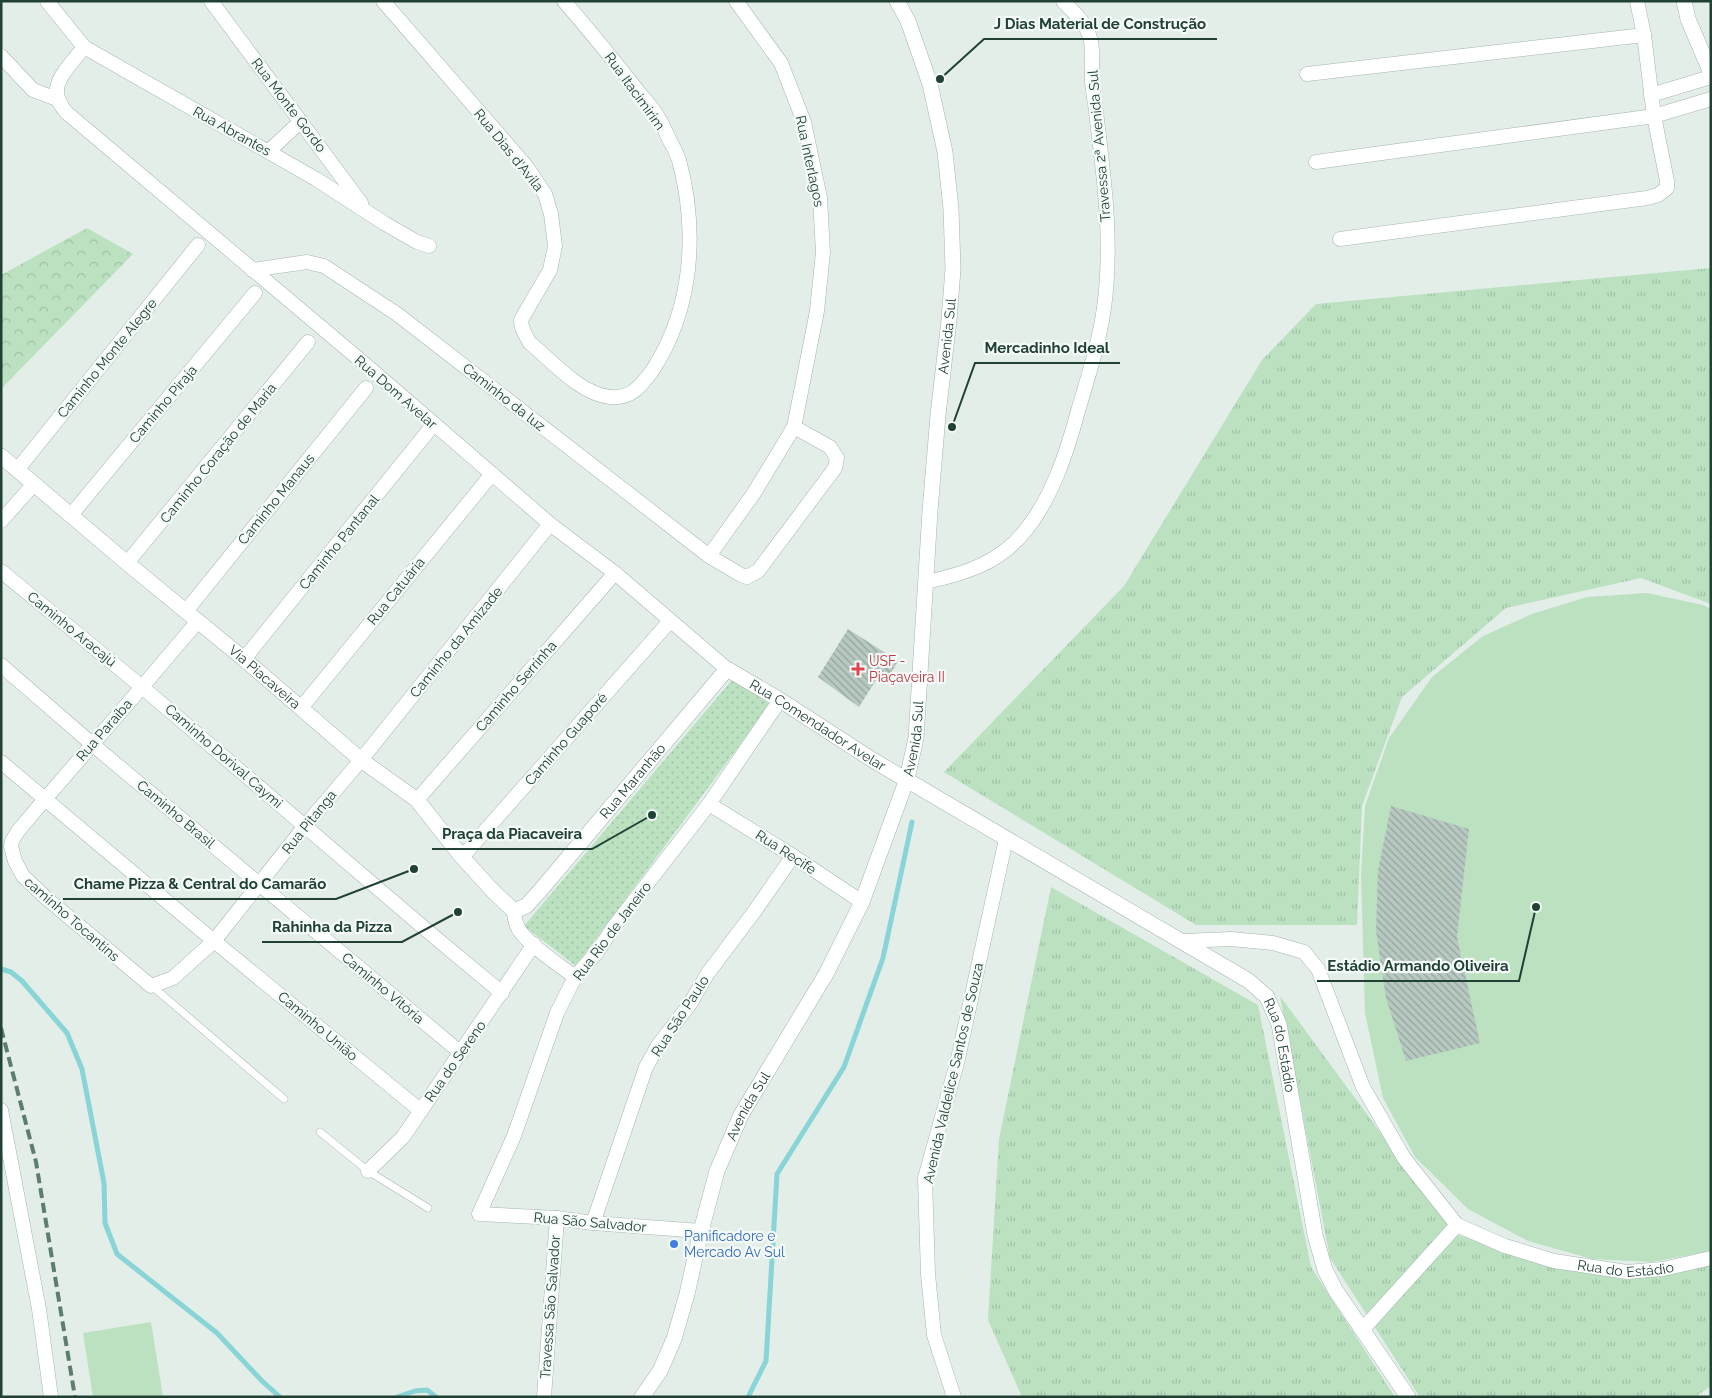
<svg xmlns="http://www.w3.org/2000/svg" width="1712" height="1398" font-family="Raleway,sans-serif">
  <defs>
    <pattern id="grass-tufts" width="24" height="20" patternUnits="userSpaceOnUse" patternTransform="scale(1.25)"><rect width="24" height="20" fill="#bbe1c1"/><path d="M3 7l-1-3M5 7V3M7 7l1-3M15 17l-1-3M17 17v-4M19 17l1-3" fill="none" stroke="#a0c2a6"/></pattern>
    <pattern id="forest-crowns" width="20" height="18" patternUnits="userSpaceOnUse" patternTransform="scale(1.25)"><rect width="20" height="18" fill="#bbe1c1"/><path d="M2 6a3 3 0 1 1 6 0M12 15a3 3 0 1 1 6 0" fill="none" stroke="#a0c2a6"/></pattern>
    <pattern id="park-dots" width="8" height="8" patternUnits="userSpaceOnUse" patternTransform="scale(1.25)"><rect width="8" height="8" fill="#bbe1c1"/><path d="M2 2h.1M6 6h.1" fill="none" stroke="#a0c2a6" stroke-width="1.8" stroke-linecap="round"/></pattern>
    <pattern id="building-back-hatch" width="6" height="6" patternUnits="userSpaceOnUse" patternTransform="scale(1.25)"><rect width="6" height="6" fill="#b8c9c1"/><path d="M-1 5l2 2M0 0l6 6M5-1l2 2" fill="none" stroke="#95a59e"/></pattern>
  </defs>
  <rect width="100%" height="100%" fill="#e3eee8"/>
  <path fill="url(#grass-tufts)" d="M1711,268V604L1641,578L1506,608L1402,697L1362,806L1357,925H1196L944,772L1124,586L1262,360L1316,304Z
    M1051,887L1258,1005L1311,1267L1395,1397H1022L988,1320L999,1139Z
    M1280,996L1455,1234L1554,1265L1627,1280L1711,1264V1386L1695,1397H1420L1330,1258Z"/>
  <path fill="url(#forest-crowns)" d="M87,228L133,254L1,389V275Z"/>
  <path fill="url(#park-dots)" d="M732,680L770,704L576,966L524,926Z"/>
  <path fill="#bbe1c1" d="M1647,593L1703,605L1711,609V1251L1652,1262L1592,1259L1528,1241L1468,1209L1415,1157L1383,1098L1365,1013L1361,874L1365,806L1389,738L1432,677L1483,636L1532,614L1587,597Z
    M151,1322L163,1397H93L83,1333Z"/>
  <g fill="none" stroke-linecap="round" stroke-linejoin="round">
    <path stroke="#88d4d7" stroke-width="5" d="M1,969L11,972L22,981L67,1033L82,1069L104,1183L105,1223L117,1254L217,1333L262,1381L280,1397
      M397,1397L415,1391L427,1390L436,1397
      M748,1397L766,1361L777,1174L844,1067L883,958L912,822"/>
  </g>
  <path fill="url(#building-back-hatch)" d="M848,629L898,661L884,685L876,680L859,707L818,677Z
    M1391,806L1469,829L1457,937L1480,1043L1406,1061L1386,998L1376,931L1378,871Z"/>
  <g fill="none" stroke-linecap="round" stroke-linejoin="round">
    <defs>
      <path id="service" d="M152,986L284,1099
        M320,1132L368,1171L428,1208"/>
      <g id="minor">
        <path d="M47,1L84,47L316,179L384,223L417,242L429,246"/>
        <path d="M211,1L361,203"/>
        <path d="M383,1L526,166L545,194L551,214L555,246L550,270L521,320C521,329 526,336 530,343C552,361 580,394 610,397C631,399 641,386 652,371C693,309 698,231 679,160C677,154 674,148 671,143C667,135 664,127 659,119C653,107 642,97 634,86C611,57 588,29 564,1"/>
        <path d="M84,47C67,70 43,87 67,113L366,365L550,524L615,573L727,669"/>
        <path d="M1,56L33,90L57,99"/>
        <path d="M1307,74L1644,35"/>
        <path d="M1651,95L1711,77"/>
        <path d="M269,151L301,121"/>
        <path d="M1316,162L1654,116L1711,99"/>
        <path d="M1340,239L1647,198L1658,195L1667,188V181L1654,116L1644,35L1637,1"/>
        <path d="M252,270L307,262L324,266L397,314L709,556L741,575L747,577L758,571L835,468L837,458L830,447L794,427"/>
        <path d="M17,470L198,245"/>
        <path d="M71,515L255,293"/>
        <path d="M1,521L34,484"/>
        <path d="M709,556L754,493L794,427L817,311L823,252L820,198L804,122L781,63L736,1"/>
        <path d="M127,563L308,342"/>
        <path d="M1,571L142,687L437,939L502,993"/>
        <path d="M926,582C964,574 1000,563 1025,531C1052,498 1067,452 1078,411C1088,377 1099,343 1104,308C1113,243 1104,177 1096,112C1095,102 1093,92 1092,82C1091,65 1095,45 1087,30C1082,18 1071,10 1063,1"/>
        <path d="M186,611L366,388"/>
        <path d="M198,621L142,687L46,798L18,831L12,841L11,846L15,861L23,876L45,897L151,986L173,978L214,941L305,826L361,760L550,524"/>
        <path d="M244,659L434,424"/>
        <path d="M1,665L92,744L461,1053"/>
        <path d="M301,708L492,474"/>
        <path d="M1,762L214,941L421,1111"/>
        <path d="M417,800L615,573"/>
        <path d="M709,804L793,856L862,902"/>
        <path d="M462,857L670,621"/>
        <path d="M514,911C514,918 516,924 519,930C530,946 559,965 575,977"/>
        <path d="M1183,941L1231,939L1273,943L1304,952L1318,969L1363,1087L1404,1158L1457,1225L1363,1329"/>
        <path d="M1,1110L39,1309L51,1397"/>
        <path d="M368,1171L403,1137L534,944"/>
        <path d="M593,1223L646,1067L659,1044L690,1004L708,973L754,912L793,856"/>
        <path id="s1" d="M1457,1225L1505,1246L1554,1261L1627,1272L1663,1269L1711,1258"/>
        <path d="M701,1231L593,1223L557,1218L479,1214L514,1136L557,1013L575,977L598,951L613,928L709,804L780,700"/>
        <path d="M544,1397L557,1218"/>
        <path d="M954,1397L934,1335L928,1274L925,1178L957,1063L1006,839"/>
      </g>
      <g id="tertiary">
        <path d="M1684,1L1688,19L1711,73"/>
        <path id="s2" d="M1,456L127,563L244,659L361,760L417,800L462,857L491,889L514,911L526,906L539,892L727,669L780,700L871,759L1249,981L1267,997L1279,1024L1315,1235L1325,1270L1336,1291L1408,1397"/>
        <path id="s3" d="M642,1397L660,1371L674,1339L687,1294L701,1231L717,1171L741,1115L826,974L862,902L907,779L916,738L930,511L938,415L949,320L953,269L951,209L945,152L930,84L908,21L897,1"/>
      </g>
    </defs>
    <use href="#service" stroke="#a5b7af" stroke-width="8"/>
    <use href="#minor" stroke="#a5b7af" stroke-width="15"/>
    <use href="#tertiary" stroke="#a5b7af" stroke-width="16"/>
    <use href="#service" stroke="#fff" stroke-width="7"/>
    <use href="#minor" stroke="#fff" stroke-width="14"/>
    <use href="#tertiary" stroke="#fff" stroke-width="15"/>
    <path stroke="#5c7d70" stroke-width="4" stroke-dasharray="10 5" stroke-linecap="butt" d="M1,1028L36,1162L75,1397"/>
  </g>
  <path fill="#e0444e" stroke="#f4faf7" stroke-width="2" d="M855.5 661.5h5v5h5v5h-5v5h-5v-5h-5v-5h5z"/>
  <circle fill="#3f7fe0" stroke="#f4faf7" stroke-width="2" cx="674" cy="1244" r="5"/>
  <g text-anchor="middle" stroke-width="4.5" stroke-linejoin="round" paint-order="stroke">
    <g font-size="14" fill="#214135" stroke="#f4faf7">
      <text transform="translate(635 91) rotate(54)" y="5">Rua Itacimirim</text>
      <text transform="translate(289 105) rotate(53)" y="5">Rua Monte Gordo</text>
      <text transform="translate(232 131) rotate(29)" y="5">Rua Abrantes</text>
      <text transform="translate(1099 146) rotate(-95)" y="5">Travessa 2ª Avenida Sul</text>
      <text transform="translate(509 150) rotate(51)" y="5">Rua Dias d'Avila</text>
      <text transform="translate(810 161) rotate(78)" y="5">Rua Interlagos</text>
      <text dy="5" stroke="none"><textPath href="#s3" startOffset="1122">Avenida Sul</textPath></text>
      <text transform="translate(107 358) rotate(-51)" y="5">Caminho Monte Alegre</text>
      <text transform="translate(396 392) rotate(41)" y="5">Rua Dom Avelar</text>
      <text transform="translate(504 397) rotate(38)" y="5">Caminho da luz</text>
      <text transform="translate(163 404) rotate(-50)" y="5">Caminho Piraja</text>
      <text transform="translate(218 453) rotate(-51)" y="5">Caminho Coração de Maria</text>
      <text transform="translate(276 499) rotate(-51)" y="5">Caminho Manaus</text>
      <text transform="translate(339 542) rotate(-51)" y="5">Caminho Pantanal</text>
      <text transform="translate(396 591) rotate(-51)" y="5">Rua Catuária</text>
      <text transform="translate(72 629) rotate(39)" y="5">Caminho Aracajú</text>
      <text transform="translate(456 642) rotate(-51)" y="5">Caminho da Amizade</text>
      <text dy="5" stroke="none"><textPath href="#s2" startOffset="344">Via Piacaveira</textPath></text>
      <text transform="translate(516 686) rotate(-49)" y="5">Caminho Serrinha</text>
      <text dy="5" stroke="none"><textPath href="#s2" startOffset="1118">Rua Comendador Avelar</textPath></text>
      <text transform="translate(104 730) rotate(-49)" y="5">Rua Paraíba</text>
      <text dy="5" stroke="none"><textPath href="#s3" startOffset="718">Avenida Sul</textPath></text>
      <text transform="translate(566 739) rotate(-49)" y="5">Caminho Guaporé</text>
      <text transform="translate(224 756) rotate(41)" y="5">Caminho Dorival Caymi</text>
      <text dy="5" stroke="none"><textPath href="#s2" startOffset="865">Rua Maranhão</textPath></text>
      <text transform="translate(176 814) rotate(40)" y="5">Caminho Brasil</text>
      <text transform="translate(309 822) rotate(-51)" y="5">Rua Pitanga</text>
      <text transform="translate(786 852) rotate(33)" y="5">Rua Recife</text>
      <text transform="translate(72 919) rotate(41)" y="5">caminho Tocantins</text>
      <text transform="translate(612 931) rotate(-53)" y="5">Rua Rio de Janeiro</text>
      <text transform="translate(383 988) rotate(40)" y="5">Caminho Vitória</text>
      <text transform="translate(680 1016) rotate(-57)" y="5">Rua São Paulo</text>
      <text transform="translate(318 1026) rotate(40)" y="5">Caminho União</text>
      <text dy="5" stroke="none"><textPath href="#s2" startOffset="1694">Rua do Estádio</textPath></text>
      <text transform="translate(455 1061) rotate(-55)" y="5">Rua do Sereno</text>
      <text transform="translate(953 1073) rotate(-77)" y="5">Avenida Valdelice Santos de Souza</text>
      <text dy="5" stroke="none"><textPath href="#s3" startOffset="312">Avenida Sul</textPath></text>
      <text transform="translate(590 1222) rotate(5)" y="5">Rua São Salvador</text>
      <text dy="5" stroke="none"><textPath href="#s1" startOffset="176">Rua do Estádio</textPath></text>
      <text transform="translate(550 1307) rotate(-86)" y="5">Travessa São Salvador</text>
    </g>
    <g font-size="14" fill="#be3a42" stroke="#f4faf7" text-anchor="start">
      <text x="869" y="666">USF -<tspan x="869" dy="16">Piaçaveira II</tspan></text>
    </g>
    <g font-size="14" fill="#366cbe" stroke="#f4faf7" text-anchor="start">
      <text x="684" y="1241">Panificadore e<tspan x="684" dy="16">Mercado Av Sul</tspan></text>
    </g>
  </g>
  <path fill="none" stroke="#214135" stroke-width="2" d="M940 79L984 39H1217M952 427L975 363H1120M652 815L592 849H432M414 869L336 899H63M458 912L402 942H262M1536 907L1519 981H1317"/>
  <g fill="#214135" stroke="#f4faf7" stroke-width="2">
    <circle cx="940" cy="79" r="5"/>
    <circle cx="952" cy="427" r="5"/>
    <circle cx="652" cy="815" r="5"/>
    <circle cx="414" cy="869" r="5"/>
    <circle cx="458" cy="912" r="5"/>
    <circle cx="1536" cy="907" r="5"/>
  </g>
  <g font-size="15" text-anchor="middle" font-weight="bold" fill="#214135" stroke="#f4faf7" stroke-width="4.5" stroke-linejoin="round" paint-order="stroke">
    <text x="1100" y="29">J Dias Material de Construção</text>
    <text x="1047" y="353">Mercadinho Ideal</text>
    <text x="512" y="839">Praça da Piacaveira</text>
    <text x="200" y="889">Chame Pizza &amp; Central do Camarão</text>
    <text x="332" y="932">Rahinha da Pizza</text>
    <text x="1418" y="971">Estádio Armando Oliveira</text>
  </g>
  <rect width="1712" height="1398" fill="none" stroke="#214135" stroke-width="5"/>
</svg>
